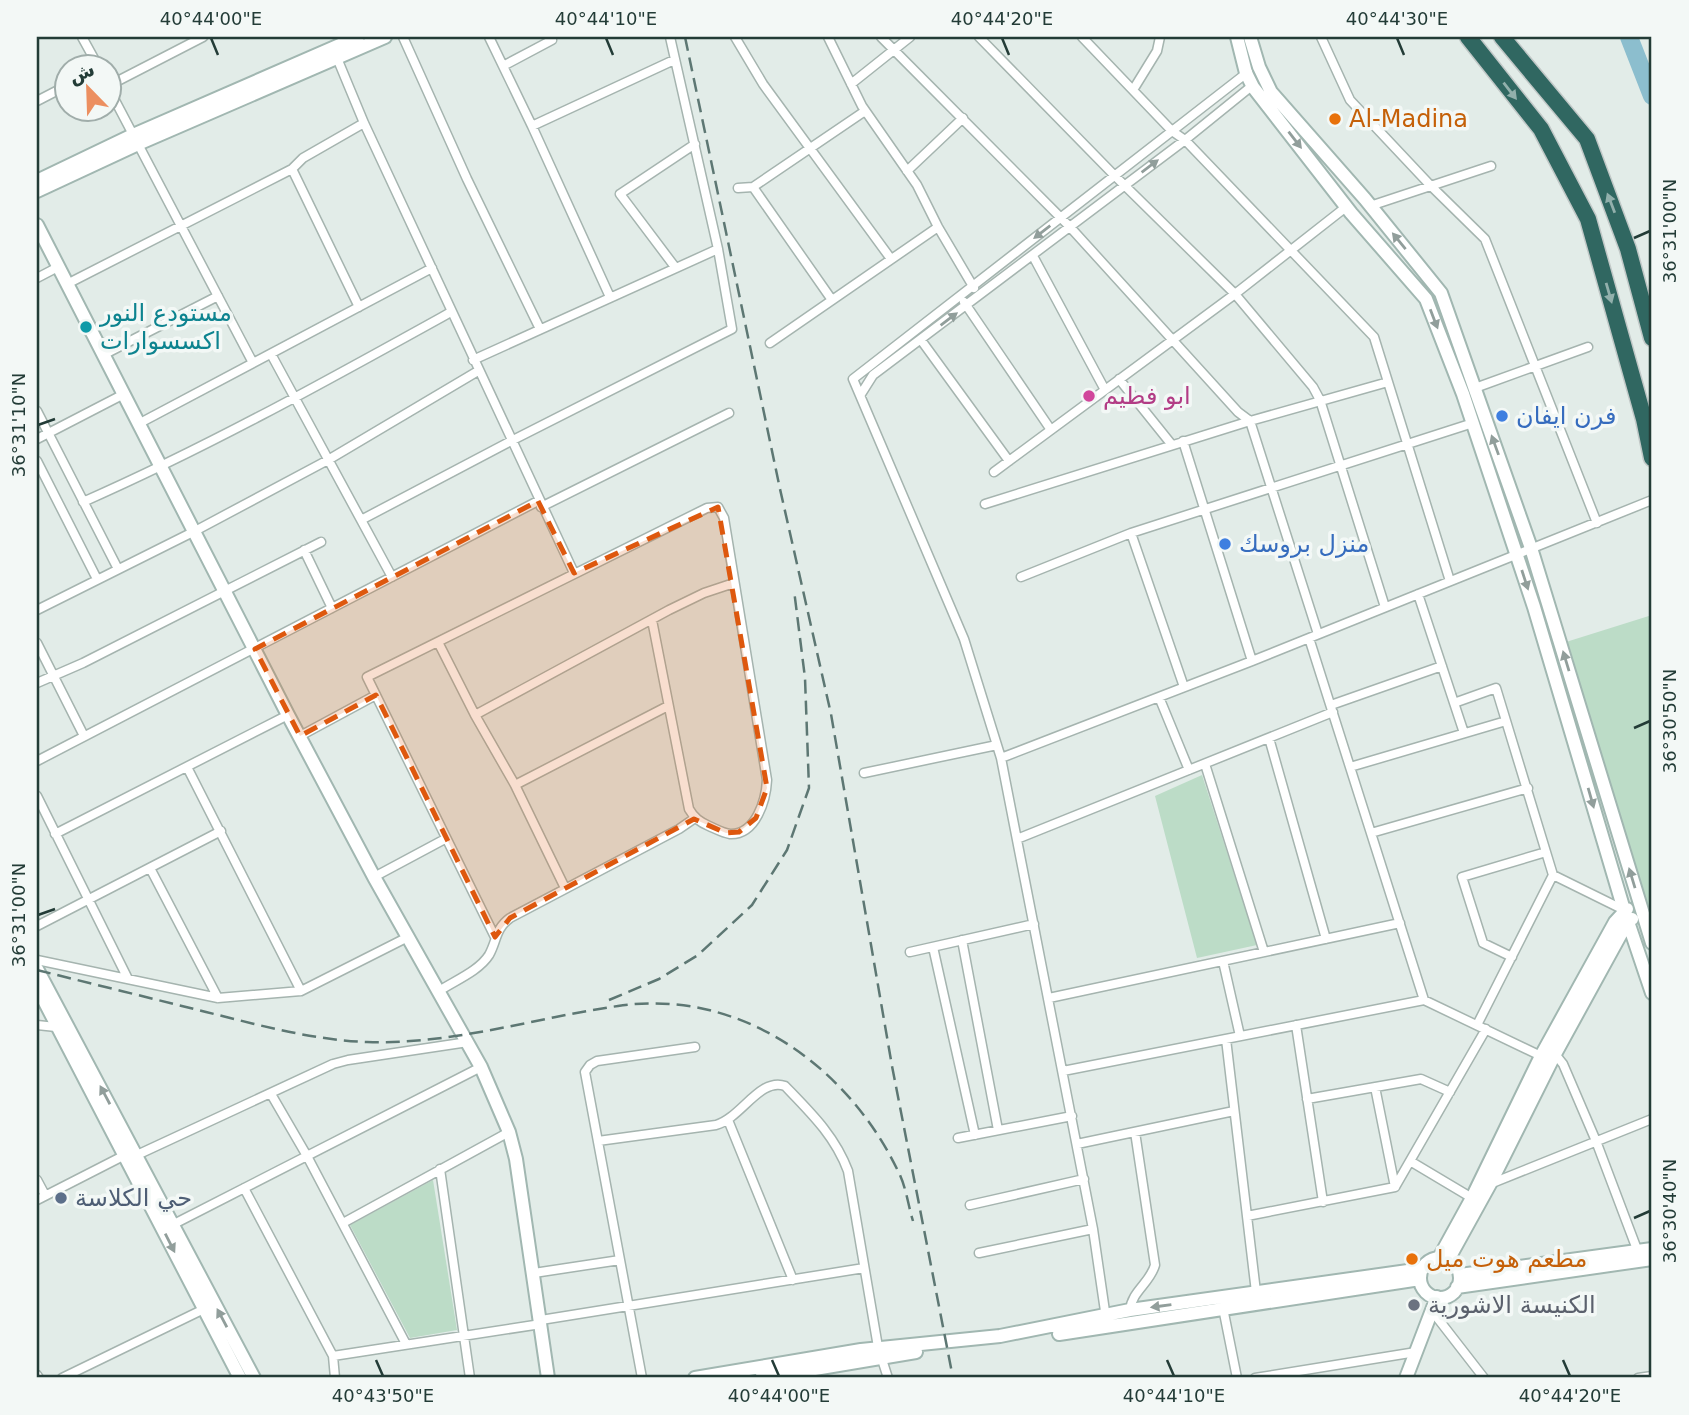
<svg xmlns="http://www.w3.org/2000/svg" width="1689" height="1415" font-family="'DejaVu Sans','Noto Sans Arabic',sans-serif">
  <rect width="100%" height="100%" fill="#e2ece8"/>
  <path fill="#bcdcc7" d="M1652,615V920L1566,642Z
    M1202,775L1257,945L1197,958L1155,796Z
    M433,1180L457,1330L410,1338L350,1225Z"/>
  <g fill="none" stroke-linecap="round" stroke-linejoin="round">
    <path stroke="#8cbece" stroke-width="18" d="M1629,37L1652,96"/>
    <defs>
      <path id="street" d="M82,37L98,66
        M403,37L467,179L540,329
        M489,37L532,126L610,297
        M735,37L763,84L891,259
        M828,37L862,106L917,185L938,227L974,288
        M881,37L1070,227L1238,412L1250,421L1318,634
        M979,37L1114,175L1235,294L1313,387L1320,400L1385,607
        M1082,37L1172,131L1185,140L1374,337L1450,581
        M1321,37L1350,100L1430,185L1485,239L1597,523
        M337,58L364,123L574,573
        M503,66L552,40
        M851,84L910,37
        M108,86L203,37
        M108,87L253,363
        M1133,90L1157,51L1160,37
        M37,101L66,86
        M532,126L674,60
        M292,169L359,307
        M907,171L963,118
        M753,187L832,300
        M738,188L753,187L865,111
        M1370,206L1491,166
        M1033,256L1105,390
        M675,267L620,194L695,144
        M37,278L58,267
        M67,284L292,169L303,158L364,123
        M964,302L1051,430
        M921,340L1009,461
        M770,343L938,227
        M271,354L392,577
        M103,355L218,296
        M473,360L718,249
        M1119,379L1172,445
        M1475,388L1588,347
        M861,394L873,375L1185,140L1253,85
        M37,411L118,569
        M140,423L432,268
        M37,439L124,394
        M1183,441L1252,661
        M37,461L97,579
        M994,472L1235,294L1346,207
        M83,502C210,446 330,379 451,312
        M985,504L1250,421L1388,382
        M541,507L729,413
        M361,520L511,441L732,329L718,249L670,37
        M1131,533L1184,687
        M304,550L332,608
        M1021,577L1131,533L1473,423
        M1418,594L1464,733
        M37,610L195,531L328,460L478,371
        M1309,638L1424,1000
        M438,642L475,715L515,785L565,888
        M37,643L84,736
        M37,683L83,663L321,542
        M1159,697L1189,770
        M1454,703L1496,688L1553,875L1624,910
        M1331,705L1442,666
        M475,715L669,610L704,593L734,583
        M300,736L376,695
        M1269,738L1326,939
        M1001,758L1252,661L1652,500
        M37,761L538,501
        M1205,764L1264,952
        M187,767L301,991
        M1350,767L1506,721
        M864,773L997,745
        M515,785L668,706
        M37,796L128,979
        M1371,833L1528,788
        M55,834L288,715
        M1017,839L1333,712
        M150,868L218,998
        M374,877L445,839
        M37,926L221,831
        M495,937L367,677L707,508L718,507L724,518L767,780C766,800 756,835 730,834C723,833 716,829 709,826C700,822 694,818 689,809L652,620
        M962,940L998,1130
        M933,947L975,1135
        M910,952L1034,924
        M1512,957L1483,943L1462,877L1546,852
        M37,960L218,998L301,991L408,937
        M1223,961L1240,1036
        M439,991C454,981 479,971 489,955C497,941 495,929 510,918L679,829L695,818
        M1049,998L1400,923
        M37,1025L56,1027
        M1296,1025L1323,1202
        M1477,1025L1553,875
        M1226,1039L1256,1292
        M1555,1054L1563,1064L1596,1141L1638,1252
        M1063,1071L1424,1000L1541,1056
        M1375,1087L1395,1187
        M271,1094L307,1156L406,1344
        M1307,1099L1421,1079L1450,1092
        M728,1120L793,1280
        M958,1138L1072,1116
        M598,1141L716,1125C741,1118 760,1077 785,1086C811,1113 835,1136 848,1171L878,1347L888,1378
        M1077,1144L1234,1111
        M1410,1161L1472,1198
        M440,1169L470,1378
        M37,1180L45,1195
        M1490,1184L1652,1119
        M244,1188L333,1356L335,1378
        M37,1200L125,1155H137L333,1064L348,1060L468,1042
        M970,1205L1084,1179
        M1247,1216L1395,1187L1486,1029
        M343,1223L509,1132
        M174,1224L481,1067
        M979,1253L1093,1229
        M534,1273L620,1260
        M1223,1308L1237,1378
        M1130,1310C1132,1291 1150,1283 1155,1265L1135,1132
        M1432,1311L1484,1378
        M1106,1318L1093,1229L1001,758L964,639L853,379L1248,72
        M541,1320L864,1268
        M333,1356L541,1324
        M37,1375L39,1378
        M62,1378L204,1309
        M642,1378L585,1072L590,1065L597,1061L695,1047
        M1255,1378L1416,1352
        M1638,1378L1652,1376"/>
      <path id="secondary" d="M1237,37L1246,73L1253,87L1351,213L1426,299L1463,394L1534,607L1624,910L1652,993
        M1250,37L1259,67L1271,92L1365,199L1441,293L1531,548L1652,943
        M37,181L133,135L358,37
        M37,191L138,144L385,37
        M37,225L288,715L374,877L481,1067L509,1132L516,1159L548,1378
        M37,969L254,1378
        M37,987L240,1378
        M1439,1258L1472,1198L1541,1056L1615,922L1627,909
        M1420 1278a20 20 0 1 1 40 0a20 20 0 1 1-40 0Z
        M1448,1260L1490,1184L1555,1054L1628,921L1632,919
        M1460,1275L1652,1249
        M1457,1287L1652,1259
        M1059,1334L1420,1279
        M695,1378L861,1350L1000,1336L1130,1310L1422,1269
        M761,1378L916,1352
        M1406,1378L1437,1297"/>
      <path id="highway" d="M1468,37L1541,129L1588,219L1644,419L1652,458
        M1502,37L1587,139L1628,249L1652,338"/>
    </defs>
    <use href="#street" stroke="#a5b4af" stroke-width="11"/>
    <use href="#secondary" stroke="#a1b7b1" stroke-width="16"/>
    <use href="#highway" stroke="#c1c8c7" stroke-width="19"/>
    <use href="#street" stroke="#fff" stroke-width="8"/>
    <use href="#secondary" stroke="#fff" stroke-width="12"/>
    <use href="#highway" stroke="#306761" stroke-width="16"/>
    <path stroke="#5d7773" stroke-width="2.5" stroke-dasharray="14 7" stroke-linecap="butt" d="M685,37L780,489L831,714L892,1066L953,1378
      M37,970C93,984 150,998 206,1012C259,1025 312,1040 367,1042C452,1045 534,1018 618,1006C739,988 847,1065 898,1171C906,1186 908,1205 913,1221
      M609,1000L659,979L698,955L752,905L787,850L809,788L805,678L794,590"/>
  </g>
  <defs><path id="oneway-solid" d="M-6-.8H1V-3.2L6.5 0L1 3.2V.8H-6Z" transform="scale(1.75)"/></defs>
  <g fill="#92b0ac">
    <use href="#oneway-solid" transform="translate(1510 91) rotate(52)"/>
    <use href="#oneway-solid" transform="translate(1611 203) rotate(-111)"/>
    <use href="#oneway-solid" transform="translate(1609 293) rotate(74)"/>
  </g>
  <g fill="#919e9b">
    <use href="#oneway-solid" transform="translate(1295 140) rotate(52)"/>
    <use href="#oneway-solid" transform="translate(1150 166) rotate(-37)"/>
    <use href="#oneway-solid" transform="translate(1042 232) rotate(142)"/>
    <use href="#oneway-solid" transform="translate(1399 241) rotate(-129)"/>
    <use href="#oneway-solid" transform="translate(949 319) rotate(-37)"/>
    <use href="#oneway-solid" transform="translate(1434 319) rotate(69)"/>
    <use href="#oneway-solid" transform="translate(1495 445) rotate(-110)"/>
    <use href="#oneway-solid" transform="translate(1525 580) rotate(72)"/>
    <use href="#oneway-solid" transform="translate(1566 661) rotate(-107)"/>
    <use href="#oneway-solid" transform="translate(1591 798) rotate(74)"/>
    <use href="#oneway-solid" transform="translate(1632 878) rotate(-107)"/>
    <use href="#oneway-solid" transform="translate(105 1095) rotate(-118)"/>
    <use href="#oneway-solid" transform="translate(170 1243) rotate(63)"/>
    <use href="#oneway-solid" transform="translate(1161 1306) rotate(172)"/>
    <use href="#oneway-solid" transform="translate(222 1318) rotate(-118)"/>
  </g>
  <path fill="#de580e" fill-opacity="0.2" stroke="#de580e" stroke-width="5" stroke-dasharray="14 9" stroke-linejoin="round" d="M538,501L574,573L718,507L767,788L756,818L739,832L726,833L694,819L510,918L495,937L376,695L300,736L255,649Z"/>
  <path fill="none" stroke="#233c37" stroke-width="2.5" d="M211,38L218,55M606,38L613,55M1002,38L1009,55M1397,38L1404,55M1634,238L1650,231M38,425L55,419M1634,728L1650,721M38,915L55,909M1634,1218L1650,1211M376,1360L383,1376M772,1360L779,1376M1167,1360L1174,1376M1563,1360L1570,1376"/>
  <g fill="#e8710a" stroke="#f3f8f6" stroke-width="2.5">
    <circle cx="1335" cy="119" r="7"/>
    <circle cx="1412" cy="1259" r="7"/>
  </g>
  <circle fill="#0f9aa8" stroke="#f3f8f6" stroke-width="2.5" cx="86" cy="327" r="7"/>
  <circle fill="#d1479c" stroke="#f3f8f6" stroke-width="2.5" cx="1089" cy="396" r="7"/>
  <g fill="#3f7fe0" stroke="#f3f8f6" stroke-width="2.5">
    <circle cx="1502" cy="416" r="7"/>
    <circle cx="1225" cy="544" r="7"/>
  </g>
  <circle fill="#5c6f8a" stroke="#f3f8f6" stroke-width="2.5" cx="61" cy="1198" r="7"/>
  <circle fill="#6b7280" stroke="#f3f8f6" stroke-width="2.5" cx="1414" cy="1305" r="7"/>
  <g text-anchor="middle" stroke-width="7" stroke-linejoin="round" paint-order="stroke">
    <g font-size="24" fill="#c56008" stroke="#f3f8f6" text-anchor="start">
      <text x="1349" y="127">Al-Madina</text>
      <text x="1426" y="1267">مطعم هوت ميل</text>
    </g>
    <g font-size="24" fill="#0d838f" stroke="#f3f8f6" text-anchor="start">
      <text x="100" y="321">مستودع النور<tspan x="100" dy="28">اكسسوارات</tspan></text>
    </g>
    <g font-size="24" fill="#b23c85" stroke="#f3f8f6" text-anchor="start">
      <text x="1103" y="404">ابو فطيم</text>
    </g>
    <g font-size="24" fill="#366cbe" stroke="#f3f8f6" text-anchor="start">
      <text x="1516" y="424">فرن ايفان</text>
      <text x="1239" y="552">منزل بروسك</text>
    </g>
    <g font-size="24" fill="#4e5e75" stroke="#f3f8f6" text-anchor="start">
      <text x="75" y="1206">حي الكلاسة</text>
    </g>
    <g font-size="24" fill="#5b616d" stroke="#f3f8f6" text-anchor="start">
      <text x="1428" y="1313">الكنيسة الاشورية</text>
    </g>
  </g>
  <rect width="1689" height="1415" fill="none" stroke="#f3f8f6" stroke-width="77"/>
  <g transform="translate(88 88) rotate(337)"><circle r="33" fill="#f3f8f6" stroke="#a0adaa" stroke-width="2"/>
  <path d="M0-5L12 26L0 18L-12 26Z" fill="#ec8f60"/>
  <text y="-10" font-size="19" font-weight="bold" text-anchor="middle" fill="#233c37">ش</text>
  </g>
  <rect x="38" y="38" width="1612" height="1338" fill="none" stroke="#233c37" stroke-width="2.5"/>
  <g font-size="18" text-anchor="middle" fill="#233c37">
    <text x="211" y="25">40°44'00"E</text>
    <text x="606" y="25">40°44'10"E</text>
    <text x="1002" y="25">40°44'20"E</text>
    <text x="1397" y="25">40°44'30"E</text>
    <text transform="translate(1670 231) rotate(-90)" y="6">36°31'00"N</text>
    <text transform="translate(19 425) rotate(-90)" y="6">36°31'10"N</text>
    <text transform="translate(1670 721) rotate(-90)" y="6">36°30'50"N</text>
    <text transform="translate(19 915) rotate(-90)" y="6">36°31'00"N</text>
    <text transform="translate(1670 1211) rotate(-90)" y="6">36°30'40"N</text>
    <text x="383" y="1402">40°43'50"E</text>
    <text x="779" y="1402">40°44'00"E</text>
    <text x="1174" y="1402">40°44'10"E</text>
    <text x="1570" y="1402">40°44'20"E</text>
  </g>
</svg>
